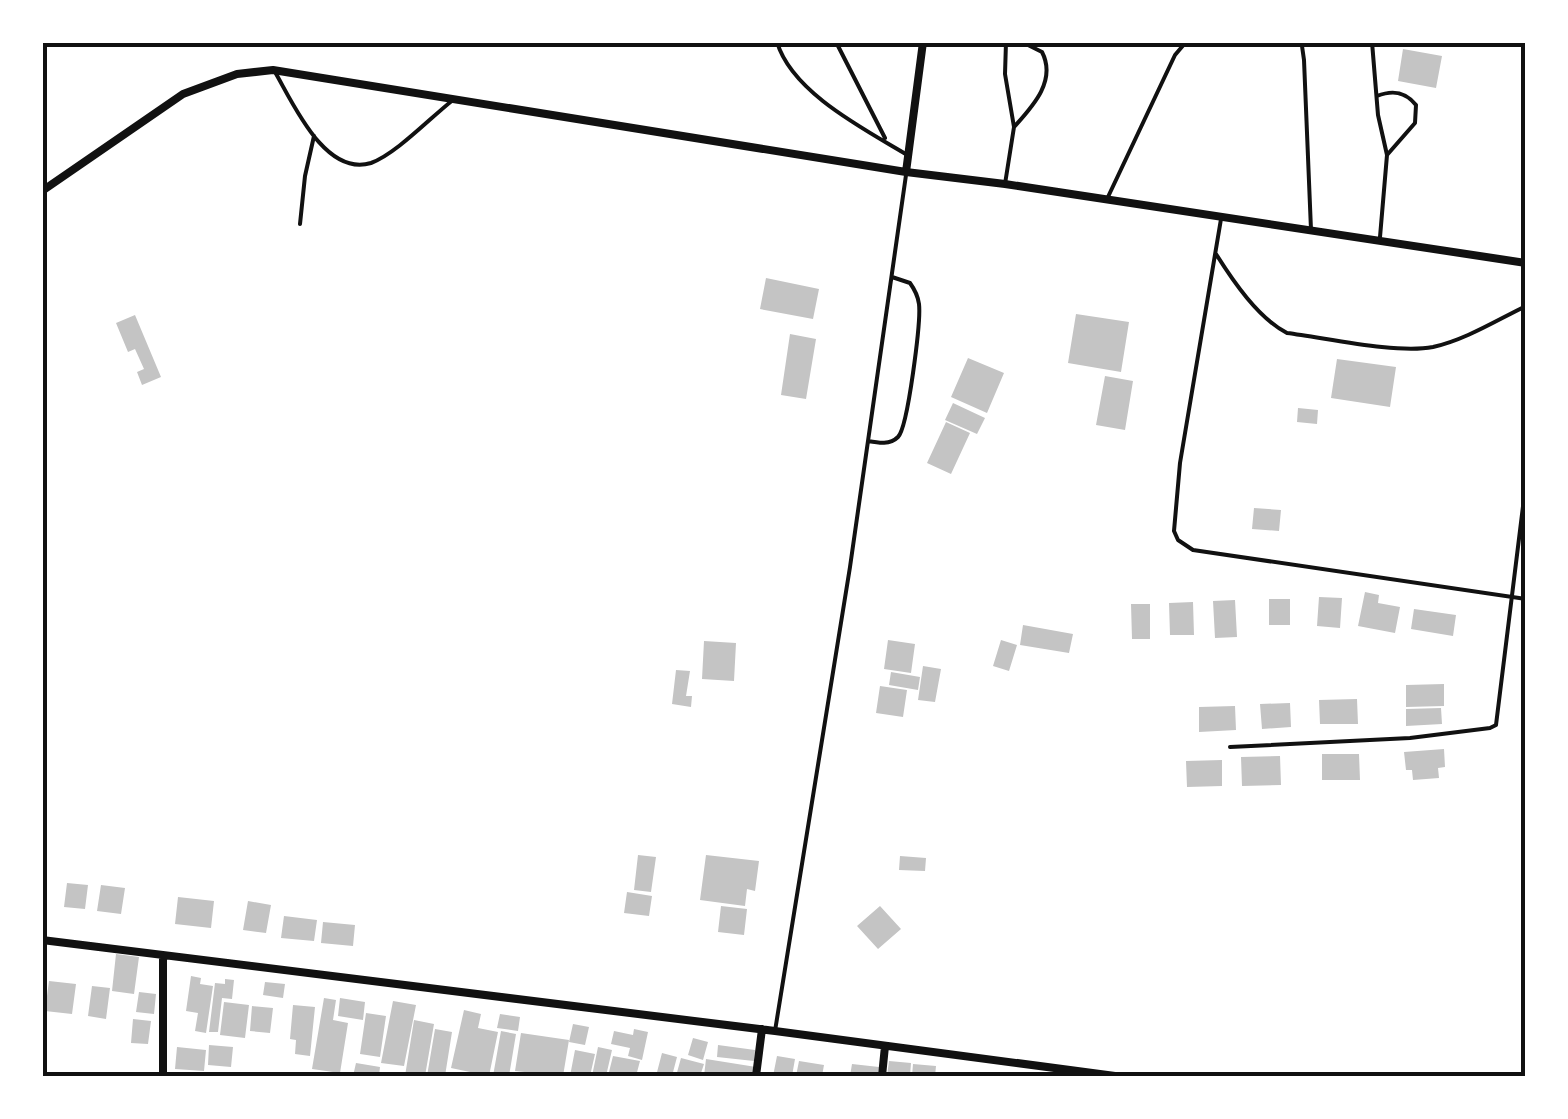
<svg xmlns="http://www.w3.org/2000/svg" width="1568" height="1119" font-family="'Roboto Serif',serif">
  <rect width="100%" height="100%" fill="#fff"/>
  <path fill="#c4c4c4" d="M1403,49L1442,56L1436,88L1398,81Z
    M766,278L819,289L813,319L760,309Z
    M1076,314L1129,322L1121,372L1068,363Z
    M135,315L161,377L142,385L137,372L144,369L135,349L128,352L116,323Z
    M790,334L816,339L806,399L781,395Z
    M968,358L1004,373L987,413L951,397Z
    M1337,359L1396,367L1390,407L1331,398Z
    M1105,376L1133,381L1125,430L1096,425Z
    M953,403L985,418L977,434L945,420Z
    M1298,408L1318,410L1317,424L1297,422Z
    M946,422L970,433L951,474L927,463Z
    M1254,508L1281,510L1279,531L1252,529Z
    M1365,592L1379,595L1378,603L1400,607L1395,633L1358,626Z
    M1319,597L1342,598L1340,628L1317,626Z
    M1269,599H1290V625H1269Z
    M1235,600L1237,637L1215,638L1213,601Z
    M1193,602L1194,635H1170L1169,603Z
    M1131,604H1150V639H1132Z
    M1414,609L1456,615L1453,636L1411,629Z
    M1023,625L1073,634L1069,653L1020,645Z
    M888,640L915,644L911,673L884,669Z
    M1001,640L1017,645L1009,671L993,666Z
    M704,641L736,643L734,681L702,679Z
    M923,666L941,669L935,702L918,700Z
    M676,670L690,671L686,696H692L691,707L672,704Z
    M891,672L920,677L918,690L889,685Z
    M1444,684V706L1406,707V685Z
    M880,686L907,690L903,717L876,713Z
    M1357,699L1358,724H1320L1319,700Z
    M1290,703L1291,727L1262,729L1260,704Z
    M1235,706L1236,730L1199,732V707Z
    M1441,708L1442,724L1406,726V709Z
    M1444,749L1445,767L1438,768L1439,778L1413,780L1412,770H1406L1404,752Z
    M1322,754H1359L1360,780H1322Z
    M1280,756L1281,785L1242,786L1241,757Z
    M1222,760V786L1187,787L1186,761Z
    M638,855L656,857L651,892L634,890Z
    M706,855L759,861L755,891L747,889L745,906L700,900Z
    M900,856L926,858L925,871L899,870Z
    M67,883L88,885L85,909L64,907Z
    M101,885L125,888L121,914L97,911Z
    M627,892L652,896L649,916L624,913Z
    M178,897L214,901L211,928L175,924Z
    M248,901L271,905L266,933L243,930Z
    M721,906L747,909L744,935L718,932Z
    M880,906L901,929L878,949L857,926Z
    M284,916L317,920L314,941L281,938Z
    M323,922L355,925L353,946L321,943Z
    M116,954L139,957L134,994L112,991Z
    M191,976L201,978L200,984L213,986L206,1033L195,1031L198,1013L186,1011Z
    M225,979L234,980L232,999L222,998L218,1032H209L215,983L225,984Z
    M49,981L76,984L72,1014L45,1011Z
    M265,982L285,984L283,998L263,995Z
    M92,986L110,988L106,1019L88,1016Z
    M139,992L156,994L154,1014L136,1012Z
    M324,998L336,1000L333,1020L348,1023L340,1073L312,1069Z
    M340,998L365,1002L363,1020L338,1016Z
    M393,1001L416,1005L404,1066L381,1063Z
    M224,1002L249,1005L245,1038L220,1035Z
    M293,1005L315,1007L310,1056L295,1054L296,1040L290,1039Z
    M252,1006L273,1008L270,1033L250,1031Z
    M464,1010L481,1014L478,1028L498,1032L489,1076L451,1068Z
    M366,1013L386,1016L380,1057L360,1054Z
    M500,1014L520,1017L518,1031L497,1028Z
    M133,1019L151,1021L148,1044L131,1043Z
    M414,1020L434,1024L425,1076H405Z
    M573,1024L589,1027L585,1045L569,1042Z
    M435,1029L452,1032L445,1076H427Z
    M634,1029L648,1032L642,1060L628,1056L630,1048L611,1044L614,1031L633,1035Z
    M501,1031L516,1034L509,1076H493Z
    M521,1033L569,1040L563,1076L515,1071Z
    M693,1038L708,1042L703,1060L688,1055Z
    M209,1045L233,1047L231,1067L208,1065Z
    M718,1045L755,1050L754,1061L717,1057Z
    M177,1047L206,1050L204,1071L175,1069Z
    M598,1047L612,1050L606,1076H592Z
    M575,1050L595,1054L590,1076H570Z
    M662,1053L677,1057L672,1076H656Z
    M613,1056L640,1061L636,1076H608Z
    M777,1056L795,1059L792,1076H773Z
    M681,1058L704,1064L700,1076H676Z
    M706,1059L756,1067L754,1076H704Z
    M799,1061L824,1065L822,1076H796Z
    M889,1061L911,1063L910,1076H887Z
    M356,1063L380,1067L379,1076H353Z
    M852,1064L879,1067L878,1076H850Z
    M913,1064L936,1066L935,1076H912Z"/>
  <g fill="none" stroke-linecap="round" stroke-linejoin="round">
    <path stroke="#111" stroke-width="4" d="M777,42C792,93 866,130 909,156
      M836,42L885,138
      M1298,42L1302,46L1304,60L1311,230
      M1372,42L1378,115L1387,155L1380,237
      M1006,44L1028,45L1042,52C1057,81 1032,107 1014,127
      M275,72C293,103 325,177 371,163C396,154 431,117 453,100
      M1377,96C1392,90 1405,91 1416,105L1415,123L1387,155
      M1005,184L1014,127L1005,74L1006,42
      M1107,199L1175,55L1186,42
      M1221,219L1180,463L1174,531L1178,540L1193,550L1526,599
      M300,224L305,176L314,136
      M1216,254C1233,281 1258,318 1287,333C1327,338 1396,354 1433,347C1465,340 1497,320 1526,306
      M868,441C879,443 890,445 898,437C908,427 921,321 919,304C918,296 915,290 910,283L892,277
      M1230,747L1410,738L1490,728L1496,725L1526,482
      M775,1031L850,567L906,175"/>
    <path stroke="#111" stroke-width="8" d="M906,172L923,42
      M42,191L183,94L237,74L273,70L906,172L1005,184L1526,263
      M42,940L775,1031L1115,1076
      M163,955V1076
      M756,1076L762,1029
      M882,1076L885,1046"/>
  </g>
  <rect width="1568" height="1119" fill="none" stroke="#ffffff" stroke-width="90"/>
  <rect x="45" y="45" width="1478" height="1029" fill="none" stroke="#111" stroke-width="4"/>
</svg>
